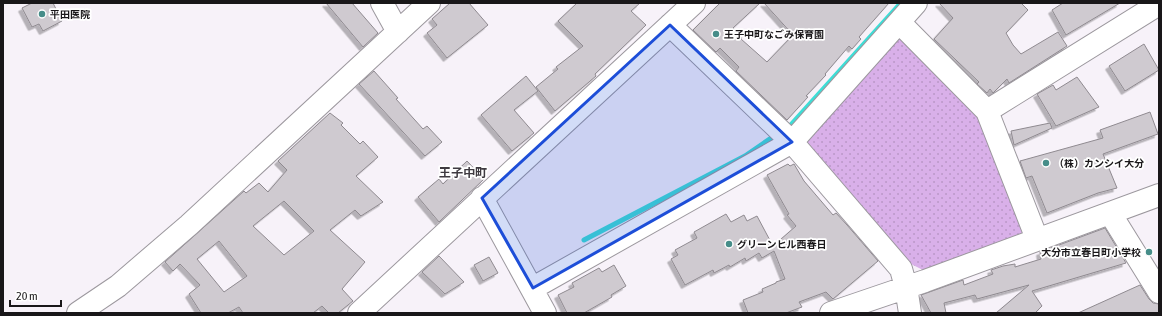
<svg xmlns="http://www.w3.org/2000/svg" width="1162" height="316" font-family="'Asap Condensed','Noto Sans JP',sans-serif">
  <defs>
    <pattern id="park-dots" width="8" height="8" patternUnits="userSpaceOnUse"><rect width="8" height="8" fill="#d9b0e9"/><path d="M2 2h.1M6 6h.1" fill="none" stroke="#ba97c7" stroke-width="1.8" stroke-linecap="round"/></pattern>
    <filter id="shadow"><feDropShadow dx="-3.5" dy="3.5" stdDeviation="0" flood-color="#0004"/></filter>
  </defs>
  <rect width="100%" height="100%" fill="#f7f2f9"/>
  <path fill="url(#park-dots)" d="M900,35L980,114L1023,235L923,270L909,263L805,142Z"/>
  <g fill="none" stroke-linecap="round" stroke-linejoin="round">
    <path stroke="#3eddd6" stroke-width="5" d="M786,129L790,126L901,3
      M584,240L745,156L777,134"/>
  </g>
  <path fill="#cfcad0" stroke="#8f8a90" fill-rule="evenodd" filter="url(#shadow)" d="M32,3H53L62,21L43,31L39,24L32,27L22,8Z
    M326,3H352L378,33L363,47Z
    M450,3H469L488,25L447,58L427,33L437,25L432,19Z
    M577,3H640L631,11L646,25L595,74L596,76L555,111L536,87L558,69L556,67L583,46L558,21Z
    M720,3H760L733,28L742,38L741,39L767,62L793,35L764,3H889L859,37L861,39L852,49L849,46L825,74L826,75L806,96L808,97L787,120L736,71L739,67L720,48L716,52L693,30Z
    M939,3H1021L1028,10L1006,33L1013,45L1021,54L1058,32L1067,46L1009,83L1007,79L993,93L990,89L987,93L977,84L979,82L934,39L953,18Z
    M1063,3H1120L1066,35L1052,10Z
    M1144,44L1159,70L1125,91L1109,66Z
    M374,71L398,98L396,99L423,129L427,126L442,142L425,156L359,84Z
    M526,76L538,91L514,110L534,133L512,151L481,115Z
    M1077,77L1099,107L1056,126L1037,94L1053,85L1056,90Z
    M1150,112L1158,134L1103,154L1117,188L1098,193L1047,213L1032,176L1026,178L1020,161L1103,138L1100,130Z
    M330,113L343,123L341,125L360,144L363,141L378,157L356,176L383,202L361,216L355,210L330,230L365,262L342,289L353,301L338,313H329L322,306L313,313H243L239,307L228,313H201L189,294L200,285L180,264L173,271L165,262L244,191L246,193L259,183L268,192L287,170L278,161ZM284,201L314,231L284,255L253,226ZM219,241L247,276L224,292L197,259Z
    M1050,123L1052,128L1014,145L1011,131Z
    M467,161L484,179L439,222L418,197L439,179L443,184Z
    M788,164L790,166L794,164L804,181L833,215L836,213L847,225L878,261L833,299L826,292L799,302L802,307L786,313H748L743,300L763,292L762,289L776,283V282L785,279L774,251L762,258L759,253L746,261L745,258L730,267L729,265L714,273L713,270L685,285L671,259L678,255L675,250L697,238L694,232L726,214L731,222L744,215L747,221L757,216L773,246L796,226L787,215L789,214L767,175Z
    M1105,228L1126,263L1032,291L1042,306L1035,313H996L1029,285L977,299L975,295L944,303L946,313H931L921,295L963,280L964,285L993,274L991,270L1003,266L1015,264V267L1041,259L1040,252Z
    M439,256L464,282L445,294L422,272Z
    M489,257L498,273L483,281L474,265Z
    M614,265L626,286L611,295L612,297L584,313H567L558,295L574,287L572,283L599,268L602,272Z
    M1140,285L1149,299L1153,303L1159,304V313H1078Z"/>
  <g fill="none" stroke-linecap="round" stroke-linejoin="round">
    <defs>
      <path id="minor" d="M382,3L398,32
        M899,22L987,111
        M670,25L792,142L901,269L906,287L910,313
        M482,198L545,313
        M1110,213L1159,292
        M1037,239L987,111L1159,4
        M533,288L792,142L916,3
        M78,313L118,286L189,225L429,3
        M359,313L694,3
        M831,313L925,281L1159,195"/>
    </defs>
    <use href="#minor" stroke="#9c989e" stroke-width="24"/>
    <use href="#minor" stroke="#fff" stroke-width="22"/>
  </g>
  <path fill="#1d4ed8" fill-opacity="0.2" stroke="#1d4ed8" stroke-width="3" stroke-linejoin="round" d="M670,25L792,142L533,288L482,198Z"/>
  <g fill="#468d89" stroke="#fff" stroke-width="1.5">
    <circle cx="42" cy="14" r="4"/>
    <circle cx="716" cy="34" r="4"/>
    <circle cx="1046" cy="163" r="4"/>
    <circle cx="729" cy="244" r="4"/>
    <circle cx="1149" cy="252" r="4"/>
  </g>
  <g text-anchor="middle" stroke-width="3.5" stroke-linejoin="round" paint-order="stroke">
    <g font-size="10" font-weight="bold" fill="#191719" stroke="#fff" text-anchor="start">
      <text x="50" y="18">平田医院</text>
      <text x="724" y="38">王子中町なごみ保育園</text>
      <text x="1054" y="167">（株）カンシイ大分</text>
      <text x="737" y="248">グリーンヒル西春日</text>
      <text x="1141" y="256" text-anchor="end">大分市立春日町小学校</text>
    </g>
    <g font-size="12" font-weight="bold" fill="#3f3b41" stroke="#fff">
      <text x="463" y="177">王子中町</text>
    </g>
  </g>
  <rect width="1162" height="316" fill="none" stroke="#191719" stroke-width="8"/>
  <path d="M10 300v6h51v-6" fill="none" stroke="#191719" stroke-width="2"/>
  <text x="16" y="300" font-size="12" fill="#191719" stroke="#ffffff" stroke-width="3" paint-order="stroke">20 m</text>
</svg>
